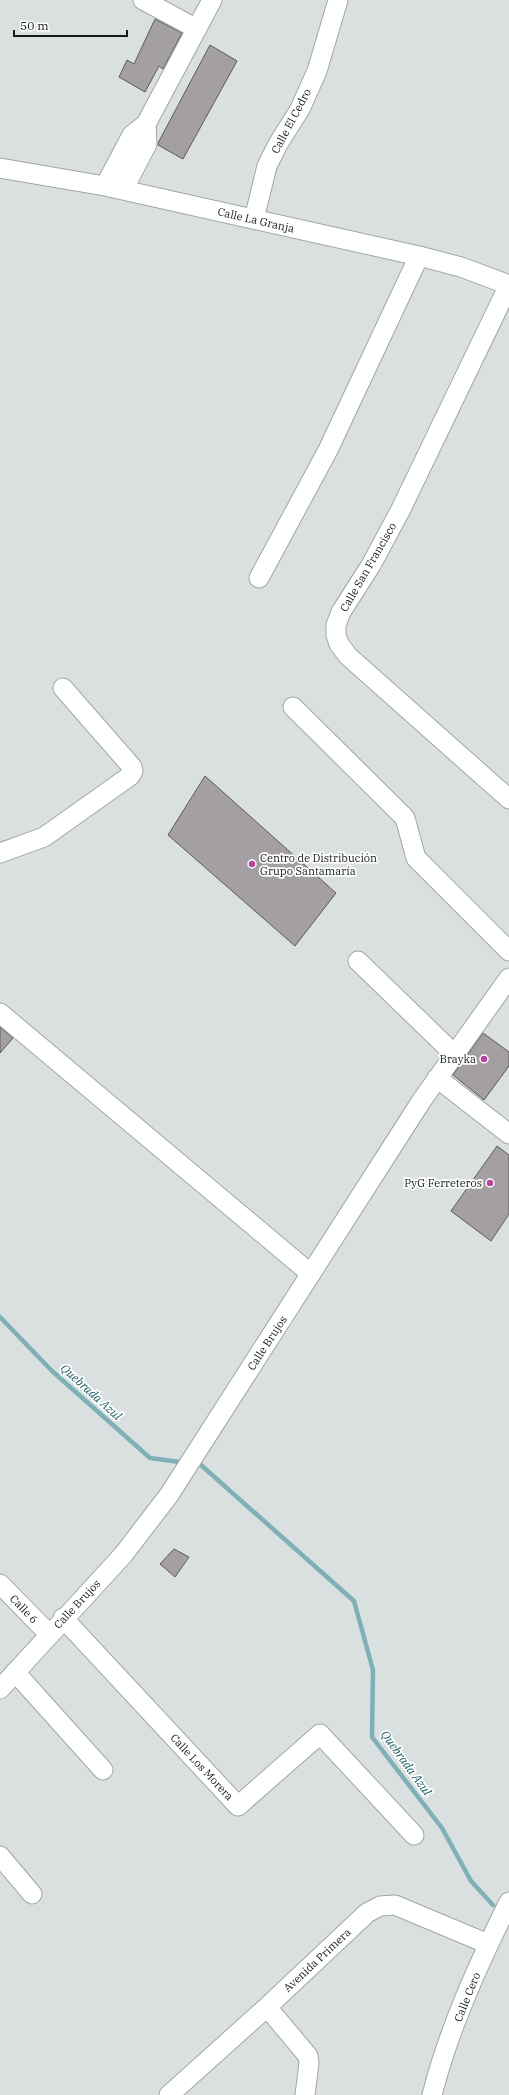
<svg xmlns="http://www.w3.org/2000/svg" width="509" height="2095" font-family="'IBM Plex Serif',serif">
  <rect width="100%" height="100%" fill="#dae0e0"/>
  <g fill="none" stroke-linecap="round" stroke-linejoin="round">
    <path stroke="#7eb0b5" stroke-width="4.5" d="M0,1317L52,1371L150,1458L180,1462
      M201,1465L354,1601L373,1670L372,1737L442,1828L471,1881L493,1905"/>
  </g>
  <path fill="#a39fa2" stroke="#5d595b" d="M155,19L182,33L163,69L159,66L145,92L119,77L127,60L134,64Z
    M210,45L237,61L183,159L158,145V143Z
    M205,776L336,893L295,946L168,835Z
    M0,1027L13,1038L0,1053Z
    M483,1033L509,1052V1066L484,1100L453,1075Z
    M497,1146L509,1155V1214L491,1241L451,1211Z
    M174,1549L189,1557L175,1577L160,1564Z"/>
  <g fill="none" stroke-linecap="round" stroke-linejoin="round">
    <defs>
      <path id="minor" d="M143,0L197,29
        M0,168L105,186L419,256L461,267L509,285
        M105,186L132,135L146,124L212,0
        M123,190L147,144L146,124
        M254,219L267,166L278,144L300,109L317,71L338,0
        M509,285L401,509L371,565L341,612L336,625V635L339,644L348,656L509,799
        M259,578L328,450L419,256
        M293,707L405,818L416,858L509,951
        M0,853L44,837L130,776L133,771L132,767L63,688
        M358,961L454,1054
        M0,1013L311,1274
        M437,1078L509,1134
        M0,1584L49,1634
        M63,1618L238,1806L320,1734L414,1835
        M15,1672L103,1770
        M0,1689L123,1555L169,1495L422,1100L509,978
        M0,1856L32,1894
        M267,2007L308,2056L309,2063L305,2095
        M169,2095L267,2007L367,1913L380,1906L395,1905L488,1944
        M432,2095C449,2028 479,1963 509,1902"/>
    </defs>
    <use href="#minor" stroke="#a0a6a6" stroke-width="21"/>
    <use href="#minor" stroke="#fff" stroke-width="19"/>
  </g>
  <g fill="#b8449d" stroke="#fff" stroke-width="1.5">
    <circle cx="252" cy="864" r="4"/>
    <circle cx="484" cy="1059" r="4"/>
    <circle cx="490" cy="1183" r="4"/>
  </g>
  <g text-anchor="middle" stroke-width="3.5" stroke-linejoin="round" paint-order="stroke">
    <g font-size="11" fill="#171919" stroke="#fff">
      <text transform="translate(291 121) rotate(-62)" y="4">Calle El Cedro</text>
      <text transform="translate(256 220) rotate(13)" y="4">Calle La Granja</text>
      <text transform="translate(368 567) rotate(-60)" y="4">Calle San Francisco</text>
      <text transform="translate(267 1343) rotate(-57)" y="4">Calle Brujos</text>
      <text transform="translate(77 1604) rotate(-47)" y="4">Calle Brujos</text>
      <text transform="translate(24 1609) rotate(46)" y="4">Calle 6</text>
      <text transform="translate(202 1767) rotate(47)" y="4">Calle Los Morera</text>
      <text transform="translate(317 1960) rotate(-43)" y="4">Avenida Primera</text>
      <text transform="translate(467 1997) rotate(-68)" y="4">Calle Cero</text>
    </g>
    <g font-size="11" fill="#171919" stroke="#fff" text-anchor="end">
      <text x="260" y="862" text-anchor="start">Centro de Distribución<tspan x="260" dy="13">Grupo Santamaría</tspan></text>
      <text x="476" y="1063">Brayka</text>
      <text x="482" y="1187">PyG Ferreteros</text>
    </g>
    <g font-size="12" font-style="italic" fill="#145b62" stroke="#fff">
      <text transform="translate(91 1392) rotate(42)" y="4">Quebrada Azul</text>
      <text transform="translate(406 1763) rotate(54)" y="4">Quebrada Azul</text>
    </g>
  </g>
  <path d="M14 30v6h113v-6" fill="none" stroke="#171919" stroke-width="2"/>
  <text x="20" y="30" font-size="12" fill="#171919" stroke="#ffffff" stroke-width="3" paint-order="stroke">50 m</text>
</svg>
